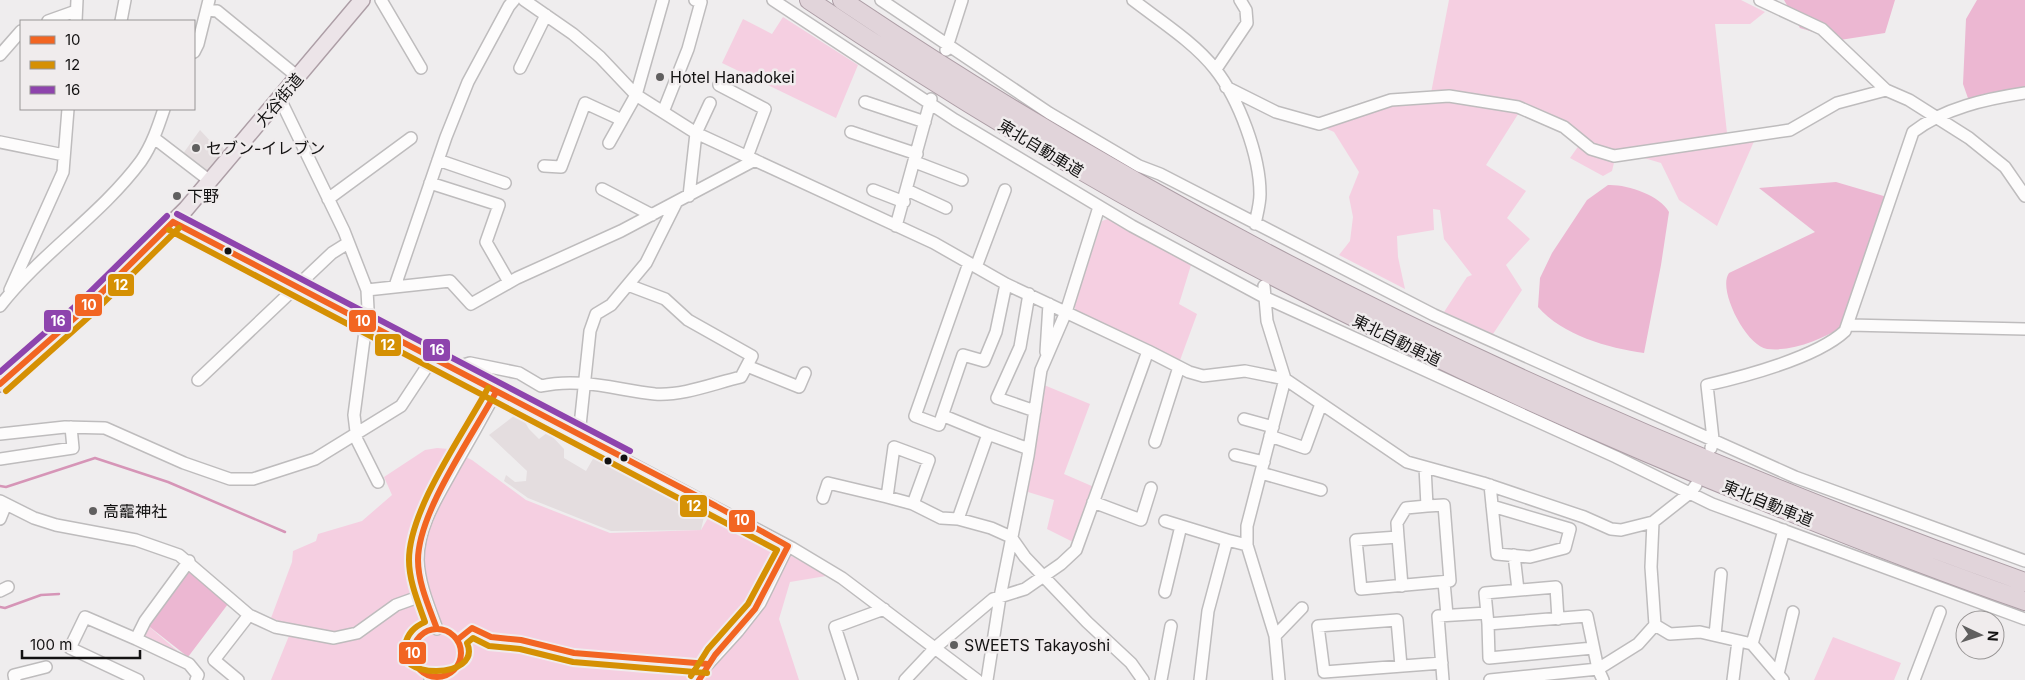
<svg xmlns="http://www.w3.org/2000/svg" width="2025" height="680" font-family="Inter,'Noto Sans JP',sans-serif">
  <rect width="100%" height="100%" fill="#efedee"/>
  <path fill="#e4dddf" d="M200,130L214,145L222,146L226,152L207,175L182,155Z
    M519,412L529,429L539,439L548,432L564,449V458L586,471L598,450L706,508L701,530L611,531L528,498L504,481L506,475L515,482L526,481L527,471L489,435Z"/>
  <path fill="#f5cfe1" d="M1449,0H1741L1765,12L1750,24H1715L1728,142L1755,139L1717,226L1679,200L1661,163L1617,150L1612,171L1603,176L1570,158L1582,141L1494,98L1470,93H1431Z
    M783,17L858,65L836,118L722,63L743,19L772,34Z
    M1437,98L1520,111L1486,165L1526,191L1507,218L1530,239L1506,265L1522,290L1493,334L1444,312L1467,277L1472,275L1444,239L1440,210L1433,209L1434,230L1397,236L1398,257L1405,289L1339,255L1350,241L1353,217L1349,197L1359,172L1334,132L1323,127L1400,99Z
    M1110,218L1191,265L1179,304L1197,314L1179,363L1077,312L1074,306L1102,221Z
    M1044,385L1090,404L1064,474L1094,487L1075,543L1047,529L1054,500L1028,492Z
    M437,448L449,449L472,460L526,500L610,533L701,530L711,513L810,566L826,576L790,582L779,619L799,680H271L293,626L271,618L292,562L293,551L316,541L318,534L362,521L392,495L384,477L425,450Z
    M146,624L181,654L180,656L142,640Z
    M1833,637L1901,663L1894,680H1814Z"/>
  <path fill="#ecb7d2" d="M1784,0H1895L1885,33L1840,40L1800,28Z
    M1977,0H2025V96L1970,104L1963,84L1966,19Z
    M1836,182L1887,197L1844,326C1822,339 1793,352 1767,349C1746,346 1717,289 1729,273L1815,232L1759,188Z
    M1608,185C1626,184 1660,195 1669,212L1661,265L1644,353C1608,348 1562,335 1538,307L1540,278L1552,253L1587,200Z
    M190,568L228,604L188,657L146,624Z"/>
  <g fill="none" stroke-linecap="round" stroke-linejoin="round">
    <path stroke="#d695b7" stroke-width="2.5" d="M0,486L6,487L95,458L168,482L285,532
      M0,607L5,608L41,595L59,594"/>
    <defs>
      <path id="minor" d="M381,0L421,68
        M524,0L573,34L600,57L636,95L696,133L934,243L1006,284L1148,351L1076,550L1061,564L1025,589L993,599L936,647L905,680
        M773,0L955,120L1132,226L1264,297L1616,457L1712,504L2025,619
        M881,0L1049,113L1139,166L1160,174L1434,315L1795,477L2025,561
        M1133,0C1159,20 1195,43 1215,69C1239,99 1260,156 1260,194C1260,204 1257,214 1255,224
        M1760,0L1822,29L1886,90L1909,100L1969,138L2005,167L2025,196
        M208,10L217,11L298,77
        M48,21L76,11
        M76,21L77,0
        M121,21L125,0
        M946,50L962,0
        M194,52L198,44L209,0
        M0,55L21,31
        M520,68L546,15
        M1216,69L1247,23L1246,10L1240,0
        M719,85L765,109L747,157
        M1226,87L1276,112L1319,124L1391,100L1449,96L1518,107L1564,127L1591,149L1614,156L1790,130L1837,103L1886,90
        M280,99L344,231L367,290
        M865,102L925,122
        M663,112L688,49L701,2L695,0
        M851,132L917,154
        M154,138L210,181
        M0,142L64,155
        M609,143L636,95L663,0
        M438,160L505,183
        M915,162L962,180
        M544,166L561,167L585,103L622,120
        M430,183L499,205L486,242L509,282
        M602,189L652,215
        M873,190L904,202
        M907,190L946,208
        M689,196L696,133L710,103
        M328,199L411,138
        M173,222L792,548L842,578L977,680
        M896,226L931,99
        M969,263L915,416L939,425L963,355L984,361L996,332L1006,284
        M976,267L1005,190
        M395,286L446,137L468,82L509,6L514,0
        M10,290L63,172L68,109
        M1029,294L1020,347L997,398L1035,411
        M0,306C41,253 101,215 141,161C152,145 158,127 164,109
        M1849,325L2025,329
        M1148,351L1189,372L1203,376L1245,371L1285,379L1407,462L1483,483L1584,517L1611,529L1621,530L1653,522
        M1046,352L1049,304
        M747,366L799,387L805,373
        M451,369L470,363L519,373L541,386C580,377 617,390 655,394C683,396 715,383 741,377L752,356L688,320L665,299L628,285
        M198,380L332,253L348,243
        M944,416L988,434
        M1244,419L1273,427
        M0,434L65,427L105,428L184,463L230,479H253L315,459L401,406L432,359
        M579,435L590,331L596,314L611,305L646,263L676,203
        M1270,436L1305,448L1321,404
        M1155,442L1179,367
        M1711,448L1713,439L1707,385C1746,376 1817,357 1845,331L1913,132C1944,108 1986,99 2025,93
        M1235,455L1264,462
        M0,459L73,448L71,427
        M1425,467L1427,506L1444,505L1450,581L1361,589L1356,540L1398,537L1397,523L1406,508L1427,506
        M1261,473L1321,490
        M378,482L357,440L354,415L368,309L367,290L450,281L471,304L517,278L621,231L755,160
        M1490,485L1497,554L1530,557L1565,548L1570,529L1492,506
        M823,498L828,483L887,497
        M0,501L34,518L56,525L136,540L179,555L249,615L275,627L334,638L357,633L396,605L424,595
        M1093,502L1141,520L1151,488
        M913,504L929,460L894,447L887,497L913,504L941,518L958,519L991,528L1011,537L1025,557L1087,622L1131,663L1143,680
        M0,519L6,504
        M958,519L988,434L1029,449
        M1165,521L1227,540
        M1398,537L1402,586
        M1247,545L1275,636L1279,680
        M1514,555L1518,590
        M189,561L145,621L136,639L189,664L198,675L196,680
        M1444,582L1447,615
        M0,591L8,587
        M1165,592L1181,526
        M1558,619L1556,587L1485,593L1488,624L1587,616L1598,669L1603,680
        M1488,624L1489,658L1593,648
        M1655,625L1651,567L1653,522L1691,492L1696,485
        M437,629C429,607 419,584 418,560C418,524 439,495 455,465C469,441 483,416 496,392
        M1715,635L1721,574
        M1275,636L1302,608
        M136,639L85,617L70,648L138,680
        M1752,644L1784,530
        M708,664L738,631L760,603L788,546
        M1401,666L1397,620L1318,626L1324,672L1442,663
        M1778,674L1793,612
        M15,680L14,675L46,667
        M238,680L214,660L249,615
        M430,680L432,677
        M852,680L835,627L884,609
        M987,680L1000,597L1028,456L1041,370L1066,312L1099,207
        M1161,680L1171,626
        M1200,680L1208,611L1227,540L1247,545V526L1285,379L1267,321L1264,286
        M1443,680L1438,616L1487,613
        M1490,680L1598,669L1638,644L1655,625L1670,634L1700,632L1752,644L1783,680
        M1733,680L1738,641
        M1914,680L1940,612"/>
      <path id="major" d="M0,384L86,308L186,209L362,0"/>
      <path id="highway" d="M809,0C1107,201 1418,361 1751,496C1841,533 1932,569 2025,601
        M842,0C1207,246 1610,435 2025,582"/>
    </defs>
    <use href="#minor" stroke="#bebcbd" stroke-width="14"/>
    <use href="#major" stroke="#ad9ea6" stroke-width="18"/>
    <use href="#highway" stroke="#ad9ea6" stroke-width="20"/>
    <use href="#minor" stroke="#fdfcfc" stroke-width="11"/>
    <use href="#major" stroke="#ece4e8" stroke-width="15"/>
    <use href="#highway" stroke="#e1d4da" stroke-width="18"/>
    <defs>
      <path id="bus-1" d="M173,222L716,506L788,546L755,609L715,655L699,680
        M0,384L86,308L173,222
        M413 653a24 24 0 1 1 48 0a24 24 0 1 1-48 0Z
        M437,629C429,607 418,583 418,560C418,512 473,435 496,392
        M457,640L472,628L491,637L521,640L574,653L708,664"/>
      <path id="bus-2" d="M169,230L777,550L748,604L708,649L691,676
        M488,388C464,433 409,509 409,560C409,581 418,602 425,622C414,627 408,633 405,645C391,680 483,680 467,643L473,638L489,646L520,649L573,662L707,673
        M6,391L92,314L179,228"/>
      <path id="bus-3" d="M177,214L630,451
        M0,372L80,302L167,216"/>
    </defs>
    <use href="#bus-1" stroke="#f0eced" stroke-width="10"/>
    <use href="#bus-2" stroke="#f0eced" stroke-width="10"/>
    <use href="#bus-3" stroke="#f0eced" stroke-width="10"/>
    <use href="#bus-1" stroke="#f26522" stroke-width="6"/>
    <use href="#bus-2" stroke="#d59003" stroke-width="6"/>
    <use href="#bus-3" stroke="#8e44ad" stroke-width="6"/>
  </g>
  <g fill="#605f5f" stroke="#f0eced" stroke-width="2">
    <circle cx="660" cy="77" r="5"/>
    <circle cx="196" cy="148" r="5"/>
    <circle cx="177" cy="196" r="5"/>
    <circle cx="93" cy="511" r="5"/>
    <circle cx="954" cy="645" r="5"/>
  </g>
  <g fill="#131212" stroke="#f0eced" stroke-width="2">
    <circle cx="228" cy="251" r="4.5"/>
    <circle cx="624" cy="458" r="4.5"/>
    <circle cx="608" cy="461" r="4.5"/>
  </g>
  <g text-anchor="middle" stroke-width="5" stroke-linejoin="round" paint-order="stroke">
    <g font-size="16" fill="#131212" stroke="#f0eced" text-anchor="start">
      <text x="670" y="83">Hotel Hanadokei</text>
      <text x="206" y="154">セブン-イレブン</text>
      <text x="187" y="202">下野</text>
      <text x="103" y="517">高靇神社</text>
      <text x="964" y="651">SWEETS Takayoshi</text>
    </g>
    <g font-size="16" fill="#131212" stroke="#f0eced">
      <text transform="translate(279 100) rotate(-50)" y="6">大谷街道</text>
      <text transform="translate(1041 148) rotate(31)" y="6">東北自動車道</text>
      <text transform="translate(1397 340) rotate(26)" y="6">東北自動車道</text>
      <text transform="translate(1768 503) rotate(22)" y="6">東北自動車道</text>
    </g>
  </g>
  <g stroke="#f0eced" stroke-width="2">
    <rect x="107" y="273" width="28" height="24" rx="5" fill="#d59003"/>
    <rect x="74" y="293" width="29" height="24" rx="5" fill="#f26522"/>
    <rect x="348" y="309" width="29" height="24" rx="5" fill="#f26522"/>
    <rect x="43" y="309" width="29" height="24" rx="5" fill="#8e44ad"/>
    <rect x="374" y="333" width="28" height="24" rx="5" fill="#d59003"/>
    <rect x="422" y="338" width="29" height="24" rx="5" fill="#8e44ad"/>
    <rect x="679" y="494" width="29" height="24" rx="5" fill="#d59003"/>
    <rect x="728" y="509" width="28" height="24" rx="5" fill="#f26522"/>
    <rect x="398" y="641" width="29" height="24" rx="5" fill="#f26522"/>
  </g>
  <g font-size="14" text-anchor="middle" font-weight="bold" fill="#fff">
    <text x="121" y="290">12</text>
    <text x="89" y="310">10</text>
    <text x="363" y="326">10</text>
    <text x="58" y="326">16</text>
    <text x="388" y="350">12</text>
    <text x="437" y="355">16</text>
    <text x="694" y="511">12</text>
    <text x="742" y="525">10</text>
    <text x="413" y="658">10</text>
  </g>
  <rect x="20" y="20" width="175" height="90" fill="#f0eced" stroke="#989595"/>
  <rect x="30" y="36" width="25" height="8" fill="#f26522" stroke="#989595"/>
  <text x="65" y="45" font-size="15" fill="#131212">10</text>
  <rect x="30" y="61" width="25" height="8" fill="#d59003" stroke="#989595"/>
  <text x="65" y="70" font-size="15" fill="#131212">12</text>
  <rect x="30" y="86" width="25" height="8" fill="#8e44ad" stroke="#989595"/>
  <text x="65" y="95" font-size="15" fill="#131212">16</text>
  <g transform="translate(1980 635) rotate(94)"><circle r="24" fill="#f0eced" stroke="#989595"/>
  <path d="M0-4L9 19L0 12L-9 19Z" fill="#605f5f"/>
  <text y="-8" font-size="14" font-weight="bold" text-anchor="middle" fill="#131212">N</text>
  </g>
  <path d="M22 650v8h118v-8" fill="none" stroke="#131212" stroke-width="2.5"/>
  <text x="30" y="650" font-size="15" fill="#131212" stroke="#f0eced" stroke-width="4" paint-order="stroke">100 m</text>
</svg>
